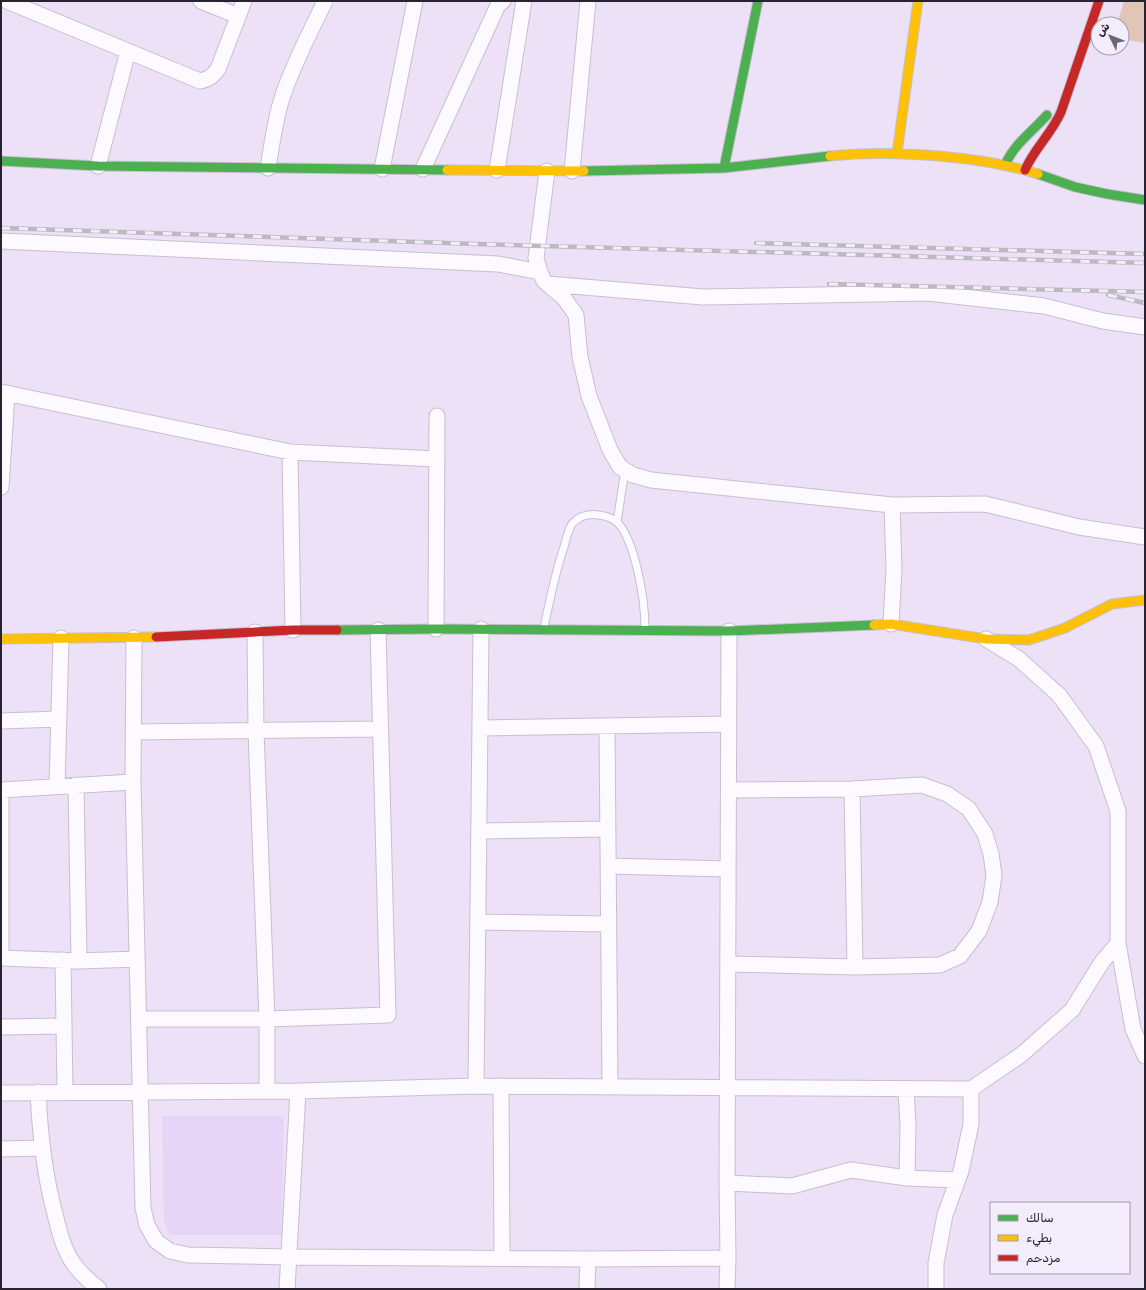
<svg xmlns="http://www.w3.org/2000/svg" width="1146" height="1290" font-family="Rubik,'Noto Sans Arabic',sans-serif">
  <rect width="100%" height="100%" fill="#ece1f6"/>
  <path fill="#e6d5f6" d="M162,1116H284L282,1235H169L164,1221Z"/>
  <path fill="#e1c6b7" d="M1124,1H1145V43L1122,39V24H1117Z"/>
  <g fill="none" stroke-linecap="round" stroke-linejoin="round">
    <defs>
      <path id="lane" d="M617,522L625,470
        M544,627C550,600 555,573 564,547C566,540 568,530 572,524C579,516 588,513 599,515C606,516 613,518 618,523C636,543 645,602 645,628"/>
      <path id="street" d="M7,1L200,81C209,79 213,76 218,69L244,1
        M201,1L238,16
        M98,166L128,51
        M268,168C272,144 275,120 282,98C293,64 310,33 325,1
        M382,169L415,1
        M423,169L498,5L503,1
        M497,170L524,1
        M547,171L536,258L540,272L544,281L564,298L576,315L580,357L589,396L610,450L620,467L633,475L651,480L892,505L894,569L891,624
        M572,171L588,1
        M1,241L498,264L540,272
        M548,284L703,297L928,293L1044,306L1103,321L1145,327
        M1,392L290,452L437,459
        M290,452L293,630
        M1,487L7,393
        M892,505L985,504L1079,527L1145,537
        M436,629L437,416
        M255,632L256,731L267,1019V1090
        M134,638L133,782L143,1208L147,1225L156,1241L170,1251L188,1255L289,1257L588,1259L728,1258
        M986,639L1019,659L1059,695L1096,746L1118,811V943L1133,1029L1145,1056
        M1,721L58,719
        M607,726L610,1087
        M480,728L729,724
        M133,732L380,729
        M76,785L79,961
        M57,786L61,638
        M852,789L855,967
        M1,790V958
        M1,790L133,782
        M479,831L608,829
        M608,866L728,869
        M478,922L609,924
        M1,958L79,961L137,959
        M63,960L65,1092
        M728,964L855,967L940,965L960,956L979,931L990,902L994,875L991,854L985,834L969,809L947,794L922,785L852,789L729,790
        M139,1019H267L388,1015L378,630
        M1,1027L64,1026
        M476,1086L481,629
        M501,1086L502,1258
        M906,1089L908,1125L907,1178
        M38,1092C40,1134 44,1174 55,1214C59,1231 63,1248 73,1263C80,1273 89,1281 99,1289
        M1,1093L298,1091L476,1086L971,1089L1021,1055L1072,1010L1102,962L1118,943
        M1,1149L41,1148
        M727,1183L792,1186L851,1170L907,1178L957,1180
        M287,1289L298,1091
        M587,1289L588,1259
        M727,1289L728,1258L727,1183L729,631
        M936,1289V1263L945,1215L961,1171L971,1124V1089"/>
      <path id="fast" d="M1,161L98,166L447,170
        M1005,165C1014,144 1032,132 1047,115
        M724,168L758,1
        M584,171L724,168L830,156
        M1038,174L1075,187L1107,194L1145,200
        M337,630L436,629L729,631L874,625"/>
      <path id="slow" d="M897,153L918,1
        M830,156C867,152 902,153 939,156C973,159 1006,164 1038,174
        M447,170L584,171
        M874,625L891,624L986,639L1029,640L1065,628L1112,604L1145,600
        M1,639L156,637"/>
      <path id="jam" d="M1025,170C1034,149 1052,133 1061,112L1099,1
        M156,637L293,630H337"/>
    </defs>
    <use href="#lane" stroke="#c7bfd0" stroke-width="9"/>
    <use href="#street" stroke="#c7bfd0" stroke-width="17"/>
    <use href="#fast" stroke="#c7bfd0" stroke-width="11"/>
    <use href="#slow" stroke="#c7bfd0" stroke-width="11"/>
    <use href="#jam" stroke="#c7bfd0" stroke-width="11"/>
    <use href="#lane" stroke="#fcfafe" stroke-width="7"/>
    <use href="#street" stroke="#fcfafe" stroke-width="15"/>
    <use href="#fast" stroke="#4caf50" stroke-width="9"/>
    <use href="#slow" stroke="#ffc107" stroke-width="9"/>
    <use href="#jam" stroke="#c62828" stroke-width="9"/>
    <defs>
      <path id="rail" d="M1,228L476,244L1145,263
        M756,243L1145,254
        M829,284L1145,292
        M1108,295L1145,303"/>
    </defs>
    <use href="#rail" stroke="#bcbabf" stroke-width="4.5"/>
    <use href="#rail" stroke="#f3ecfb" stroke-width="3" stroke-dasharray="9" stroke-linecap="butt"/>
  </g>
  <rect width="1146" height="1290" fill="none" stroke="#292230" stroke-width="4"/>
  <rect x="990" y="1202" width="140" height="72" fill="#f3ecfb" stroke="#a29baa"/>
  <rect x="998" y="1215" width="20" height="6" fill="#4caf50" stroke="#a29baa"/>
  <text x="1026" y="1222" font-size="12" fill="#292230">سالك</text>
  <rect x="998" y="1235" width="20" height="6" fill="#ffc107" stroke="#a29baa"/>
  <text x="1026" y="1242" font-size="12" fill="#292230">بطيء</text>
  <rect x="998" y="1255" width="20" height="6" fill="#c62828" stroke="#a29baa"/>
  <text x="1026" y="1262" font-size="12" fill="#292230">مزدحم</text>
  <g transform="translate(1110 36) rotate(313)"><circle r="19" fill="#f3ecfb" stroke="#a29baa"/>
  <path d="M0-3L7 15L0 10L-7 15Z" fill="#6d6575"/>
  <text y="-6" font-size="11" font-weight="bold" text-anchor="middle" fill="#292230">ش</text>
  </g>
</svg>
